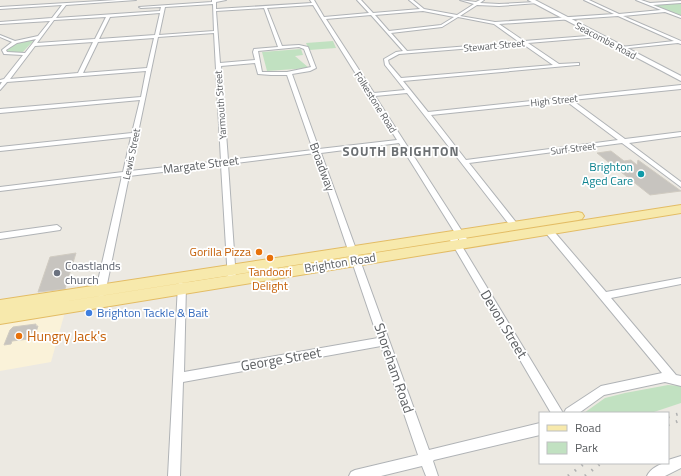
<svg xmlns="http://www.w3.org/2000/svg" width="681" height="476" font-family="'Titillium Web',sans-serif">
  <rect width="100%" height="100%" fill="#ece9e2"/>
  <path fill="#faf2d9" d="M65,312L51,362L0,371V324Z"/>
  <path fill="#c1e1c1" d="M681,2V17L650,4Z
    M35,39L22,53H11L7,51L8,47L14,43Z
    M333,41L336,48L309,50L306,43Z
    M301,49L303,55L295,56L309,68L267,71L262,52Z
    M668,385L681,386V403L651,413H584L605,398L625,393Z"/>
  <path fill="#c7c4bf" stroke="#d0cbc1" d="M611,151L624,161L631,160L637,165L638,160L681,191L650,195L597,153Z
    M76,253L65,289L38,292L50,257Z
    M36,324V326H38L36,332L31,333L29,339L12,341L11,344L4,345L10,330L13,327Z"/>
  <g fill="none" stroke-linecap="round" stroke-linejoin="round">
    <defs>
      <path id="minor" d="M117,0H136L66,5L56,18L160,11L161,7L141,8L139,7L212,2V0H226L216,2V9L312,3L310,0H314L324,17L369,13L357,0H361L373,13L420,9L409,0H413L424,9L457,15L474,4L460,0L476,2L480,0H484L480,3L499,4L536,2L538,3L499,6L477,5L460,16L495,22L614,14L584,0H589L619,14L661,10L636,0H641L650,3L681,1V3L653,5L681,16V18L665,12L623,16L681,41V44L678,43L619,49V48L621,47L674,41L618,16L499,24L524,41L600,35L602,36L600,37L528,43L559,64L579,63V65H577L403,81L428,112L681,85V89L572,100L625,139L681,132V136L629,143L681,182V187L622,143L469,163L519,226L515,229L512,228L407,93L375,96L467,239L463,242L460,241L399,143L321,153L429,450L540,423V435L434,460L433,461L438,476H426L422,466L381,476H349L351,472L355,470L418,455L381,346L183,382L180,476H168L178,285L179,283H185L186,285L184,372L378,338L315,153L228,164L236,280L235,282H229L228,280L221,165L129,176L105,294L103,296L100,297L97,296L95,294L122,176L0,191V187L123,172L131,137L0,151V147L132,133L140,100L0,113V109L141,97L146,71L7,82L0,90V85L2,82H0V80L4,79L23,55L4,54L2,50L12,42L0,37V35L15,41L38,36L50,21L0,24V22L52,18L62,5L0,9V7ZM213,4L214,31L159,35L165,7ZM313,5L321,18L397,140L319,149L292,74L310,71L316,68L308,47L299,45L282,46L267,8ZM264,8L278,47L254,49L253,52L255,60L220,63L216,11ZM423,11L454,17L441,25L389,31L375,15ZM160,13L155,35L99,39L110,17ZM371,15L403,51L396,52L384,59L385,65L405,90L374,93L326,19ZM106,17L95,39L37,43L54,20ZM458,17L494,24L519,42L407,51L391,33L442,27ZM214,33L221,161L130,171L158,37ZM154,38L147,68L83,73L98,42ZM36,39L25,53L7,52L6,50L17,43ZM93,42L78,73L10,79L35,46ZM523,44L553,65L401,78L389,64L388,60L399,54ZM299,47L304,49L311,67L287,72H262L258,51ZM255,63L258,74L271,75H287L313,150L228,160L221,66ZM566,101L618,140L466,160L431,115Z
        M57,225L61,228L60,230L0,239V233Z
        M548,227L551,228L606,292L681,278V284L611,298L676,375L681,376V386L665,382L604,395L579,413H564L566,409L601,386L662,373L545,232L544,230L545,228Z
        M454,237L457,238L563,413H551L450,240Z
        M681,456V468L665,476H647C650,469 660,463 668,463V460Z"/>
      <path id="secondary" d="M528,0H535L681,76V81Z"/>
      <path id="primary" d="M681,205V213L0,324V300L578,212L582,213L584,216L582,219L578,220L43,305Z"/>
    </defs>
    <use href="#minor" stroke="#b0b3b6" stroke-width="2"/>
    <use href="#secondary" stroke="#b2b5b8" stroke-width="2"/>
    <use href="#primary" stroke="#e3bc64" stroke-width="2"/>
    <use href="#minor" fill="#fff" fill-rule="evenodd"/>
    <use href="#secondary" fill="#fff" fill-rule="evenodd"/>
    <use href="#primary" fill="#f7e9ac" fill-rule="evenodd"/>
    <path stroke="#b0b1b1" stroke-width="3" stroke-dasharray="1.5 7" stroke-linecap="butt" d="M668,417L681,413
      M668,425L681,420
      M568,476L585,463
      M585,476L601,463"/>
  </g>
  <circle fill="#0f9aa8" stroke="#fff" stroke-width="1.5" cx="641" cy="174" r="4"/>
  <g fill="#e8710a" stroke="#fff" stroke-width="1.5">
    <circle cx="259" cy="252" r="4"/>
    <circle cx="270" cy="258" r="4"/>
    <circle cx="19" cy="336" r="4"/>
  </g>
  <circle fill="#6b7280" stroke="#fff" stroke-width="1.5" cx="57" cy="273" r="4"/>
  <circle fill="#3f7fe0" stroke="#fff" stroke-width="1.5" cx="89" cy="313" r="4"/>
  <g text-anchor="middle" stroke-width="3.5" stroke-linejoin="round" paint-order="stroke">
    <g font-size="10" fill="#5b5e61" stroke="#fff">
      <text transform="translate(606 40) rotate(28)" y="4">Seacombe Road</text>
      <text transform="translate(494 45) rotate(-5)" y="4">Stewart Street</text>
      <text transform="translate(554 100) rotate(-6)" y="4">High Street</text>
      <text transform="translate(376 102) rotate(58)" y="4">Folkestone Road</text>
      <text transform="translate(220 105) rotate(-94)" y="4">Yarmouth Street</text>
      <text transform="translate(573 148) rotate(-7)" y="4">Surf Street</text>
      <text transform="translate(131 154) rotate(-78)" y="4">Lewis Street</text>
    </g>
    <g font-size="12" fill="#5b5e61" stroke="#fff">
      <text transform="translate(201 165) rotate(-7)" y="4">Margate Street</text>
      <text transform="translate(322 167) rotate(70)" y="4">Broadway</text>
      <text transform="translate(340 263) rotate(-9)" y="4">Brighton Road</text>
    </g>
    <g font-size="12" fill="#0d838f" stroke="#fff" text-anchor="end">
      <text x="633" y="171">Brighton<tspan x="633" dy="14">Aged Care</tspan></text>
    </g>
    <g font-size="12" fill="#c56008" stroke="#fff" text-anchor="end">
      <text x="251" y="256">Gorilla Pizza</text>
      <text x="270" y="276" text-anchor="middle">Tandoori<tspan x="270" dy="14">Delight</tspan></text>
    </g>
    <g font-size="12" fill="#5b616d" stroke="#fff" text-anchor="start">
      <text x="65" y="270">Coastlands<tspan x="65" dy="14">church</tspan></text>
    </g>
    <g font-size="12" fill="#366cbe" stroke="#fff" text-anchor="start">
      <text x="97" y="317">Brighton Tackle &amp; Bait</text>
    </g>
    <g font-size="13" font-weight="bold" letter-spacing="1" fill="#6c7073" stroke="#fff">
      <text x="401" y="156">SOUTH BRIGHTON</text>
    </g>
    <g font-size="14" fill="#5b5e61" stroke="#fff">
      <text transform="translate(504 324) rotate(59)" y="5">Devon Street</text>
      <text transform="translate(281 359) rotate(-10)" y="5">George Street</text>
      <text transform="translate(394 368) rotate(71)" y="5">Shoreham Road</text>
    </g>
    <g font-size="14" fill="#c56008" stroke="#fff" text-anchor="start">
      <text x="27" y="341">Hungry Jack's</text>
    </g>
  </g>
  <rect x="539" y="412" width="130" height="52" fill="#ffffff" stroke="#bdbfc0"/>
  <rect x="547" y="425" width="20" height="6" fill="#f7e9ac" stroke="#bdbfc0"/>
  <text x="575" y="432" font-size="12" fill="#5b5e61">Road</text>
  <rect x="547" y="442" width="20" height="12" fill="#c1e1c1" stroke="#bdbfc0"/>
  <text x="575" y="452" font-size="12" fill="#5b5e61">Park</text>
</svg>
